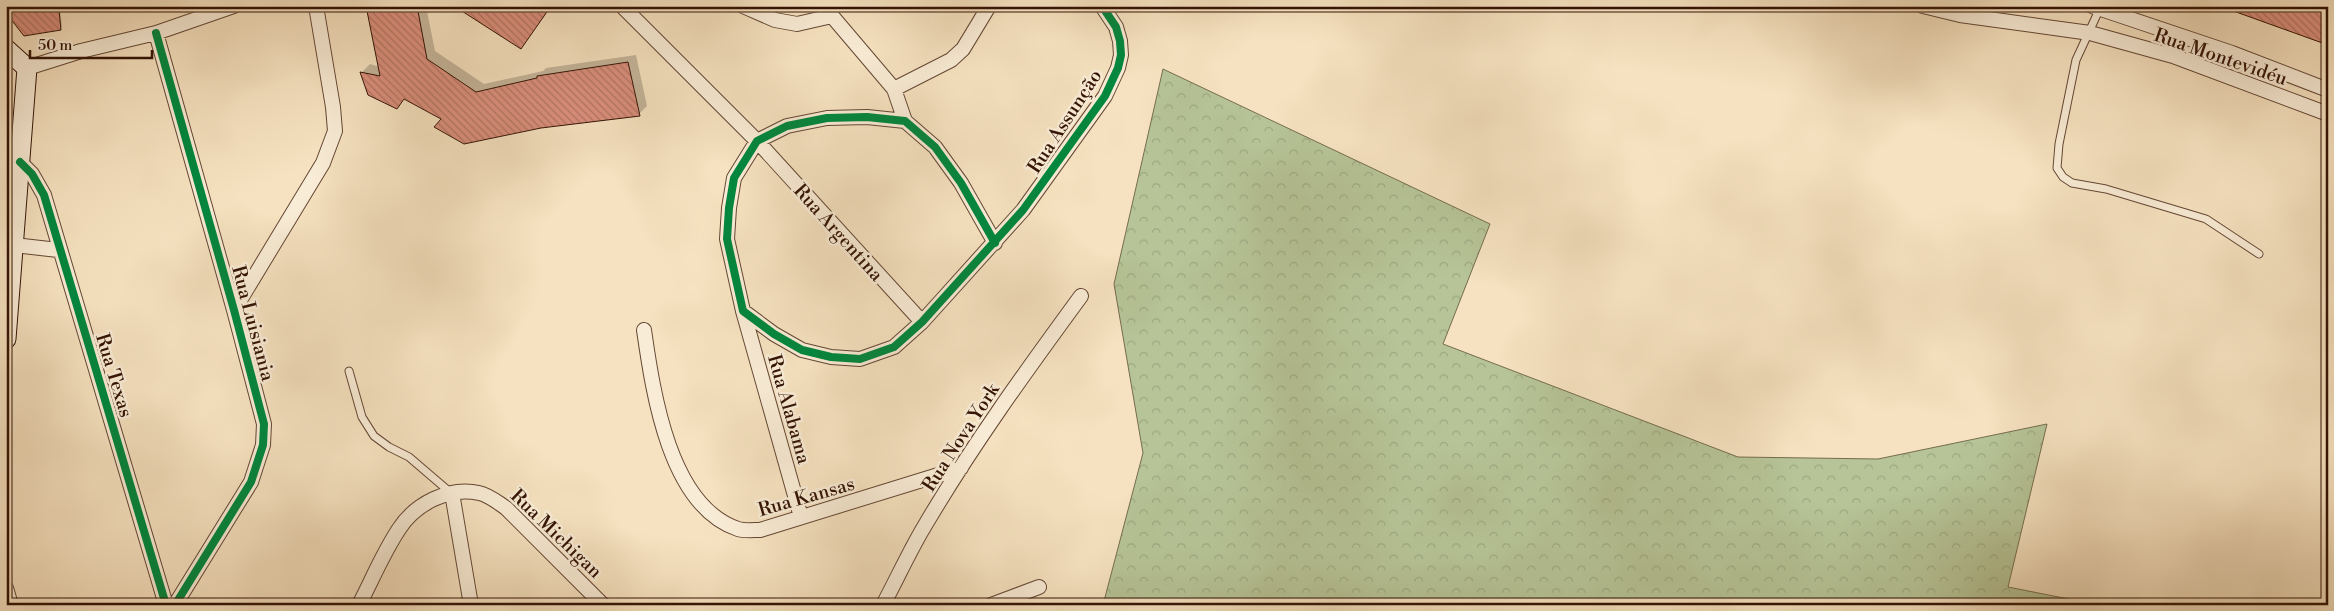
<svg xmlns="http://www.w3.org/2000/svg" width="2334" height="611" font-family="'Libre Bodoni',serif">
  <defs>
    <pattern id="forest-crowns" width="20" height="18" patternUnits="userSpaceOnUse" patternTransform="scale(1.25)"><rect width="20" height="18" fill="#b6c497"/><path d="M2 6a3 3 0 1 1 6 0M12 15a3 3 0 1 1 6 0" fill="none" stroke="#9da881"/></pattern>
    <pattern id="building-back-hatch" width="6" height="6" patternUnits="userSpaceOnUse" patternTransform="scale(1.25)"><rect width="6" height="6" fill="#db8f7d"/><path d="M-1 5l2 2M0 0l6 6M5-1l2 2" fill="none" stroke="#b27464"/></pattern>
  </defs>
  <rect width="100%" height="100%" fill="#f6e2c0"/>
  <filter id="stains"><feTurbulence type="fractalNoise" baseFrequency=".004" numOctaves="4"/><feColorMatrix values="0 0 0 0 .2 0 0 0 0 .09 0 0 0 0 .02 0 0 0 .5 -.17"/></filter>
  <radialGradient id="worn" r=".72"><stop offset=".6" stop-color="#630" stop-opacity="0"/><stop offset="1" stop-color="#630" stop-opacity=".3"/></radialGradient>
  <path fill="url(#forest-crowns)" stroke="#746c4e" d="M1163,69L1490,224L1443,344L1738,457L1878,459L2047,424L2008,587L2099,605H1103L1143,453L1114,284Z"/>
  <path fill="#0003" d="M6,6H32L36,11L60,9L62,27L60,28Z
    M368,6H426L435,51L484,84L543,71L546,68L636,55L647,106L639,114L443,118L405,98L397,107L369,94L362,72L370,64L380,67Z
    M456,6H552L521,47Z"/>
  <path fill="url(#building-back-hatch)" stroke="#331305" d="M6,6H30L34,12L59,10L61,30L24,36L6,13Z
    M366,6H417L427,59L476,92L537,78V76L628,62L640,116L541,128L464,144L434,127L441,119L404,99L397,109L368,95L360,72L380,76Z
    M454,6H551L521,49Z
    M2226,6H2328V45L2225,8Z"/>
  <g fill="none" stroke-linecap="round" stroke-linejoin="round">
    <defs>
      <path id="lane" d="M2100,8L2076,60L2059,144L2057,168L2063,177L2072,183L2106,189L2206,219L2259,254
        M349,371L362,417L374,436L389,447L409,457L451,493"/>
      <path id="street" d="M622,6L757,141L922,322
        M743,6L775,20L797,24L832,16L894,89L905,121
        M1923,6L1960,15L2090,33L2173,56L2328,114
        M2092,6L2232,53L2328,90
        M156,33L234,310L264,424L263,445L251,482L175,605
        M27,68L81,51L156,33L234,6
        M894,89L951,60L963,49L989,6
        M20,162L32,174L44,195L166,605
        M995,243L961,183L935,147L905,121L867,117L827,118L787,126L757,141L734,178L729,208L727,239L743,311L774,334L802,350L831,357L860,359L894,347L922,322L1023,210L1105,96L1118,68L1121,55L1120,41L1116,27L1102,6
        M6,249L14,245L58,250
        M234,310L323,163L335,131L333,107L316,6
        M743,311L801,517
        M644,330C653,392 669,506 738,529C744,531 753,530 760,530L961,468
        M452,493L471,605
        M6,588L11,605
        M359,605C372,580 383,553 399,529C415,504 449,486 479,493C489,495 497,502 506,508L603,605
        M883,605C897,579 909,552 924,527C971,447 1026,371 1081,296
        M991,605L1039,587"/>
      <path id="secondary" d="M6,49L27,68L6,339"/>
    </defs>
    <use href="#lane" stroke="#644734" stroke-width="9"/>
    <use href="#street" stroke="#644734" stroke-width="16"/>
    <use href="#secondary" stroke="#331305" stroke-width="21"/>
    <use href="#lane" stroke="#f9ecd6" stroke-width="7"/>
    <use href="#street" stroke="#f9ecd6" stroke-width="14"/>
    <use href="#secondary" stroke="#f9ecd6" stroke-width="19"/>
    <defs>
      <path id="cycleway" d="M156,33L234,310L264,424L263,445L251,482L175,605
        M20,162L32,174L44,195L166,605
        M995,243L961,183L935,147L905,121L867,117L827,118L787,126L757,141L734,178L729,208L727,239L743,311L774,334L802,350L831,357L860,359L894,347L922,322L1023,210L1105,96L1118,68L1121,55L1120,41L1116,27L1102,6"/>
    </defs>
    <use href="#cycleway" stroke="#f9ecd6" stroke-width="11"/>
    <use href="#cycleway" stroke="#00873e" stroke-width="8"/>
  </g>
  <g text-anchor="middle" stroke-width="5" stroke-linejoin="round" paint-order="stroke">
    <g font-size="19" fill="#331305" stroke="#f9ecd6">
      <text transform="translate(2221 56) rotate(19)" y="7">Rua Montevidéu</text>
      <text transform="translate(1064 121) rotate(-57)" y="7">Rua Assunção</text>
      <text transform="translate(839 232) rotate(48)" y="7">Rua Argentina</text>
      <text transform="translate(254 323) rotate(75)" y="7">Rua Luisiania</text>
      <text transform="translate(115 375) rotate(73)" y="7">Rua Texas</text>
      <text transform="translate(790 409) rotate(74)" y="7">Rua Alabama</text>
      <text transform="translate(960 437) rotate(-57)" y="7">Rua Nova York</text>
      <text transform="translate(806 496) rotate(-16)" y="7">Rua Kansas</text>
      <text transform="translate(557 533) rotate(44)" y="7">Rua Michigan</text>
    </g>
  </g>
  <rect width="2334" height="611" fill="none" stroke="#f6e2c0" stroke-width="25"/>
  <rect x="8" y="8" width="2319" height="596" fill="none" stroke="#331305" stroke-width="2.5"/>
  <rect x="12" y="12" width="2309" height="586" fill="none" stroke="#331305"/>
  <path d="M30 50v8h122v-8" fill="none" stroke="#331305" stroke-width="2.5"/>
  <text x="38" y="50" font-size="15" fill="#331305" stroke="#f9ecd6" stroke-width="4" paint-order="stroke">50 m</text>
  <rect width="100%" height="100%" filter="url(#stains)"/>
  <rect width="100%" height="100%" fill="url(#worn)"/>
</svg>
